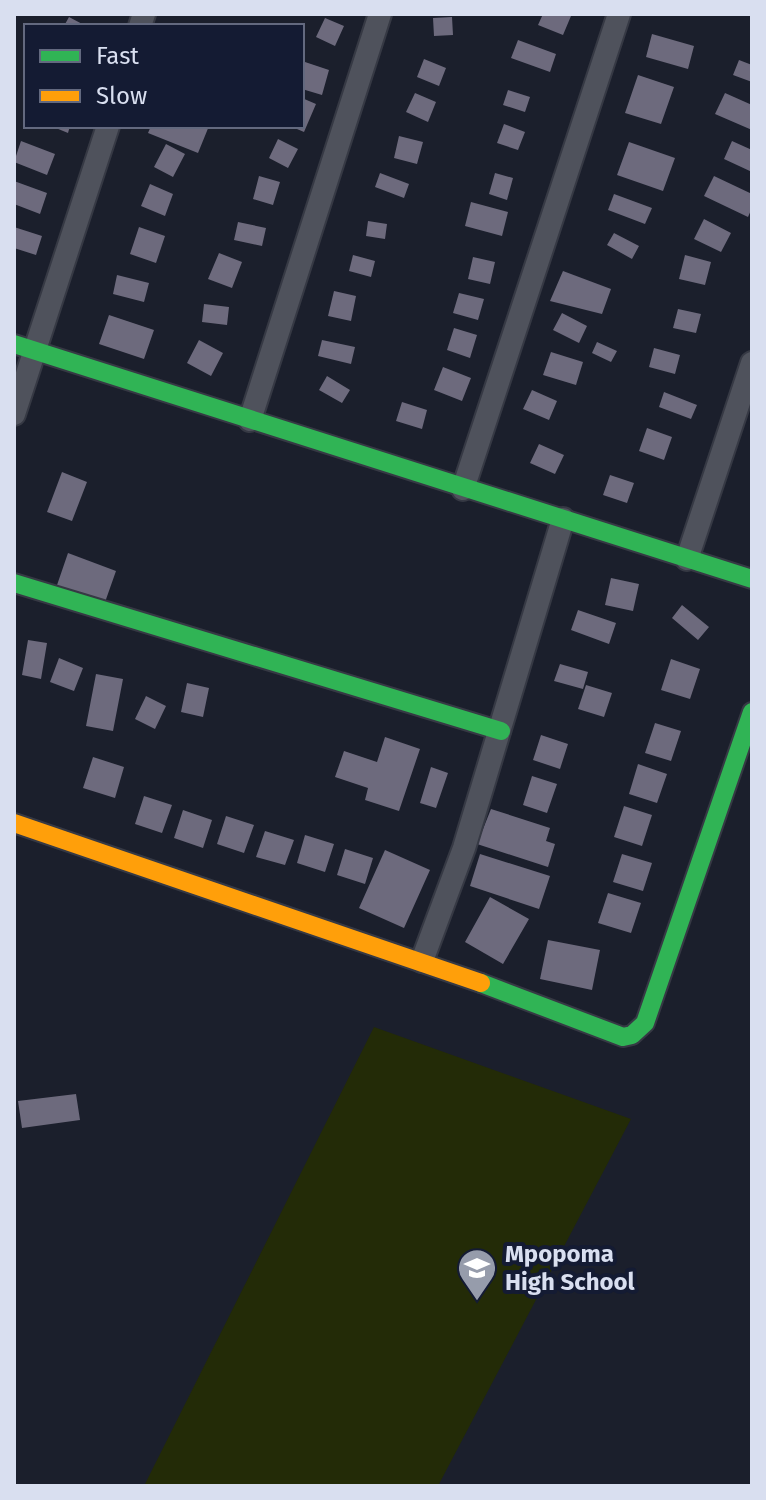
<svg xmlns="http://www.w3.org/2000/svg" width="766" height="1500" font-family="'Fira Sans',sans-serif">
  <rect width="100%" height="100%" fill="#1b1f2c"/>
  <path fill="#232b07" d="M374,1027L631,1119L438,1486H144Z"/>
  <path fill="#6d6a7d" d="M543,14L571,16L563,35L538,25Z
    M69,17L86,26H64Z
    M452,17L453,35L434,36L433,18Z
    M325,18L344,26L335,46L316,37Z
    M652,34L694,46L688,69L646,57Z
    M518,40L556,54L550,72L511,58Z
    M424,59L446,68L439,86L417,77Z
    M739,60L752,65V82L733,75Z
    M302,61L329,70L322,95L302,89Z
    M638,75L674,87L661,124L625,113Z
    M508,90L530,97L525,112L503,105Z
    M415,93L436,102L428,122L406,112Z
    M725,93L752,105V130L715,114Z
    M302,98L316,104L304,132L290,126H302Z
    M504,124L525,132L518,150L497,143Z
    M51,126H70L68,133Z
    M151,126H209L198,153L148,133Z
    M399,136L423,142L417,164L394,158Z
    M278,139L298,149L288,168L269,158Z
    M21,141L55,154L47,175L14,162Z
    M732,141L752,150V172L724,159Z
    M629,142L675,158L663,191L617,175Z
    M166,144L185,154L173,177L154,167Z
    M380,173L409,184L404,198L375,187Z
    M495,173L513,178L507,200L489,194Z
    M259,176L280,182L273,205L253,199Z
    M714,176L752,194V208L748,217L704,196Z
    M14,181L47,193L40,214L14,204Z
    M150,184L173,194L165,216L141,206Z
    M614,194L652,208L645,224L608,210Z
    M471,202L508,212L502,236L465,226Z
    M704,219L731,233L721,252L694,239Z
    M368,221L387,224L385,239L366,236Z
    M238,222L266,228L262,246L234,240Z
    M14,227L42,236L36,255L14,248Z
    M139,227L165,236L156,263L130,254Z
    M614,233L639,246L632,259L607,245Z
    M219,253L242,262L232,288L208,279Z
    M353,255L375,261L371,277L349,271Z
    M685,255L711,262L705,285L679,279Z
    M473,257L495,262L490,284L468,279Z
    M563,271L611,289L602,314L550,301Z
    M117,275L149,283L144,302L113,294Z
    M334,291L356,296L351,321L328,316Z
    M459,293L484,299L478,320L453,313Z
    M204,304L229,307L227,325L202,322Z
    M678,309L701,314L696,333L673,328Z
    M562,313L587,326L579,343L553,330Z
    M109,315L154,330L144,359L99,344Z
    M454,328L477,335L470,358L447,350Z
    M199,340L223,353L211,376L187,363Z
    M322,340L355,347L351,364L318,356Z
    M597,342L617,351L611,362L592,353Z
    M654,348L680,355L675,374L649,367Z
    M551,352L583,362L576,385L543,375Z
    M443,367L471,378L462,401L434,390Z
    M327,376L350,390L342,403L319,390Z
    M532,390L557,401L549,420L523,409Z
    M664,392L697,405L691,419L659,407Z
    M402,402L427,410L422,429L396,421Z
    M647,428L672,437L664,460L639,451Z
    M539,444L564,455L555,474L530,463Z
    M62,472L87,482L72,521L47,512Z
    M610,475L634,483L627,503L603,495Z
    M68,553L116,571L104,605L56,588Z
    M611,578L639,584L633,611L605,605Z
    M682,605L709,627L698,640L672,618Z
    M578,610L616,623L609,644L571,630Z
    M28,640L47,643L41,679L22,675Z
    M59,658L83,668L74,691L50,682Z
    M671,659L700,669L690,699L661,690Z
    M560,664L588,672L583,689L554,681Z
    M96,674L123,679L113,731L86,726Z
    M187,683L209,688L203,717L181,712Z
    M586,685L612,693L604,717L578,709Z
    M146,696L166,706L155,729L135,719Z
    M655,723L681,731L671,761L645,753Z
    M541,735L568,744L560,769L533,760Z
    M385,737L420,749L399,811L365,800L368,788L335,777L344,751L377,762Z
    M93,757L124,767L115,798L83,788Z
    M638,764L667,774L657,803L629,794Z
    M431,767L448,773L436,808L420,803Z
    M532,776L557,784L547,813L523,805Z
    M144,796L172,805L162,833L135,824Z
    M624,806L652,815L642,846L614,837Z
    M491,809L550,828L546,841L555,844L548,867L477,844Z
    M183,810L212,820L203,848L174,838Z
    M226,816L254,825L244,853L217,844Z
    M265,831L294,840L285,865L256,857Z
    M305,835L334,844L325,872L297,863Z
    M345,849L373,858L365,884L337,875Z
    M385,850L430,870L404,928L359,908Z
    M480,854L550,876L539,909L470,886Z
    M622,854L652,863L643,891L613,882Z
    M608,893L641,903L631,933L598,923Z
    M490,897L529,919L503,964L465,942Z
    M548,940L600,950L592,990L540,979Z
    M76,1094L80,1120L22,1128L18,1101Z"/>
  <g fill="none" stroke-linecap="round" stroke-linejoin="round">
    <defs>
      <path id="street" d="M140,26L144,14
        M14,414L108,126
        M250,420L380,14
        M463,489L619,14
        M687,559L752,363
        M422,961L464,848L563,519"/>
      <path id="fast" d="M14,344L752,579
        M14,583L501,731
        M481,983L623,1037L632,1035L645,1023L752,712"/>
      <path id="slow" d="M14,823L481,983"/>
    </defs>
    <use href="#street" stroke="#363944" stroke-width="26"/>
    <use href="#fast" stroke="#363944" stroke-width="22"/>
    <use href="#slow" stroke="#363944" stroke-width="22"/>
    <use href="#street" stroke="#4f525c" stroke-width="22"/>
    <use href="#fast" stroke="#30b455" stroke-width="18"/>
    <use href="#slow" stroke="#ff9f0a" stroke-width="18"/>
  </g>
  <defs>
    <symbol id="school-pin" viewBox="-11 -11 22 30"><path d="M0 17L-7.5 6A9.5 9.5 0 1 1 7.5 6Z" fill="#969cab" stroke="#141b33"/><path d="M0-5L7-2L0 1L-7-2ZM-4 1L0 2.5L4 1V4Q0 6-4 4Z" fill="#fff"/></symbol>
  </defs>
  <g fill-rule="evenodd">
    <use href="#school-pin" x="455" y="1246" width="44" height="60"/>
  </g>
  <g text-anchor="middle" stroke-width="8" stroke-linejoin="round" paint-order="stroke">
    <g font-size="24" font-weight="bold" fill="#d9dff0" stroke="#141b33" text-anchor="start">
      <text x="505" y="1262">Mpopoma<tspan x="505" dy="28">High School</tspan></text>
    </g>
  </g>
  <rect width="766" height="1500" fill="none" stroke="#d9dff0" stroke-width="32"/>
  <rect x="24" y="24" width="280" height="104" fill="#141b33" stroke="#63697f" stroke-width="2"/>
  <rect x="40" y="50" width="40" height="12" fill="#30b455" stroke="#63697f" stroke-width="2"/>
  <text x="96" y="64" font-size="24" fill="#d9dff0">Fast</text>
  <rect x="40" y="90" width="40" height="12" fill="#ff9f0a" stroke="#63697f" stroke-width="2"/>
  <text x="96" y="104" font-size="24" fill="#d9dff0">Slow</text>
</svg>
